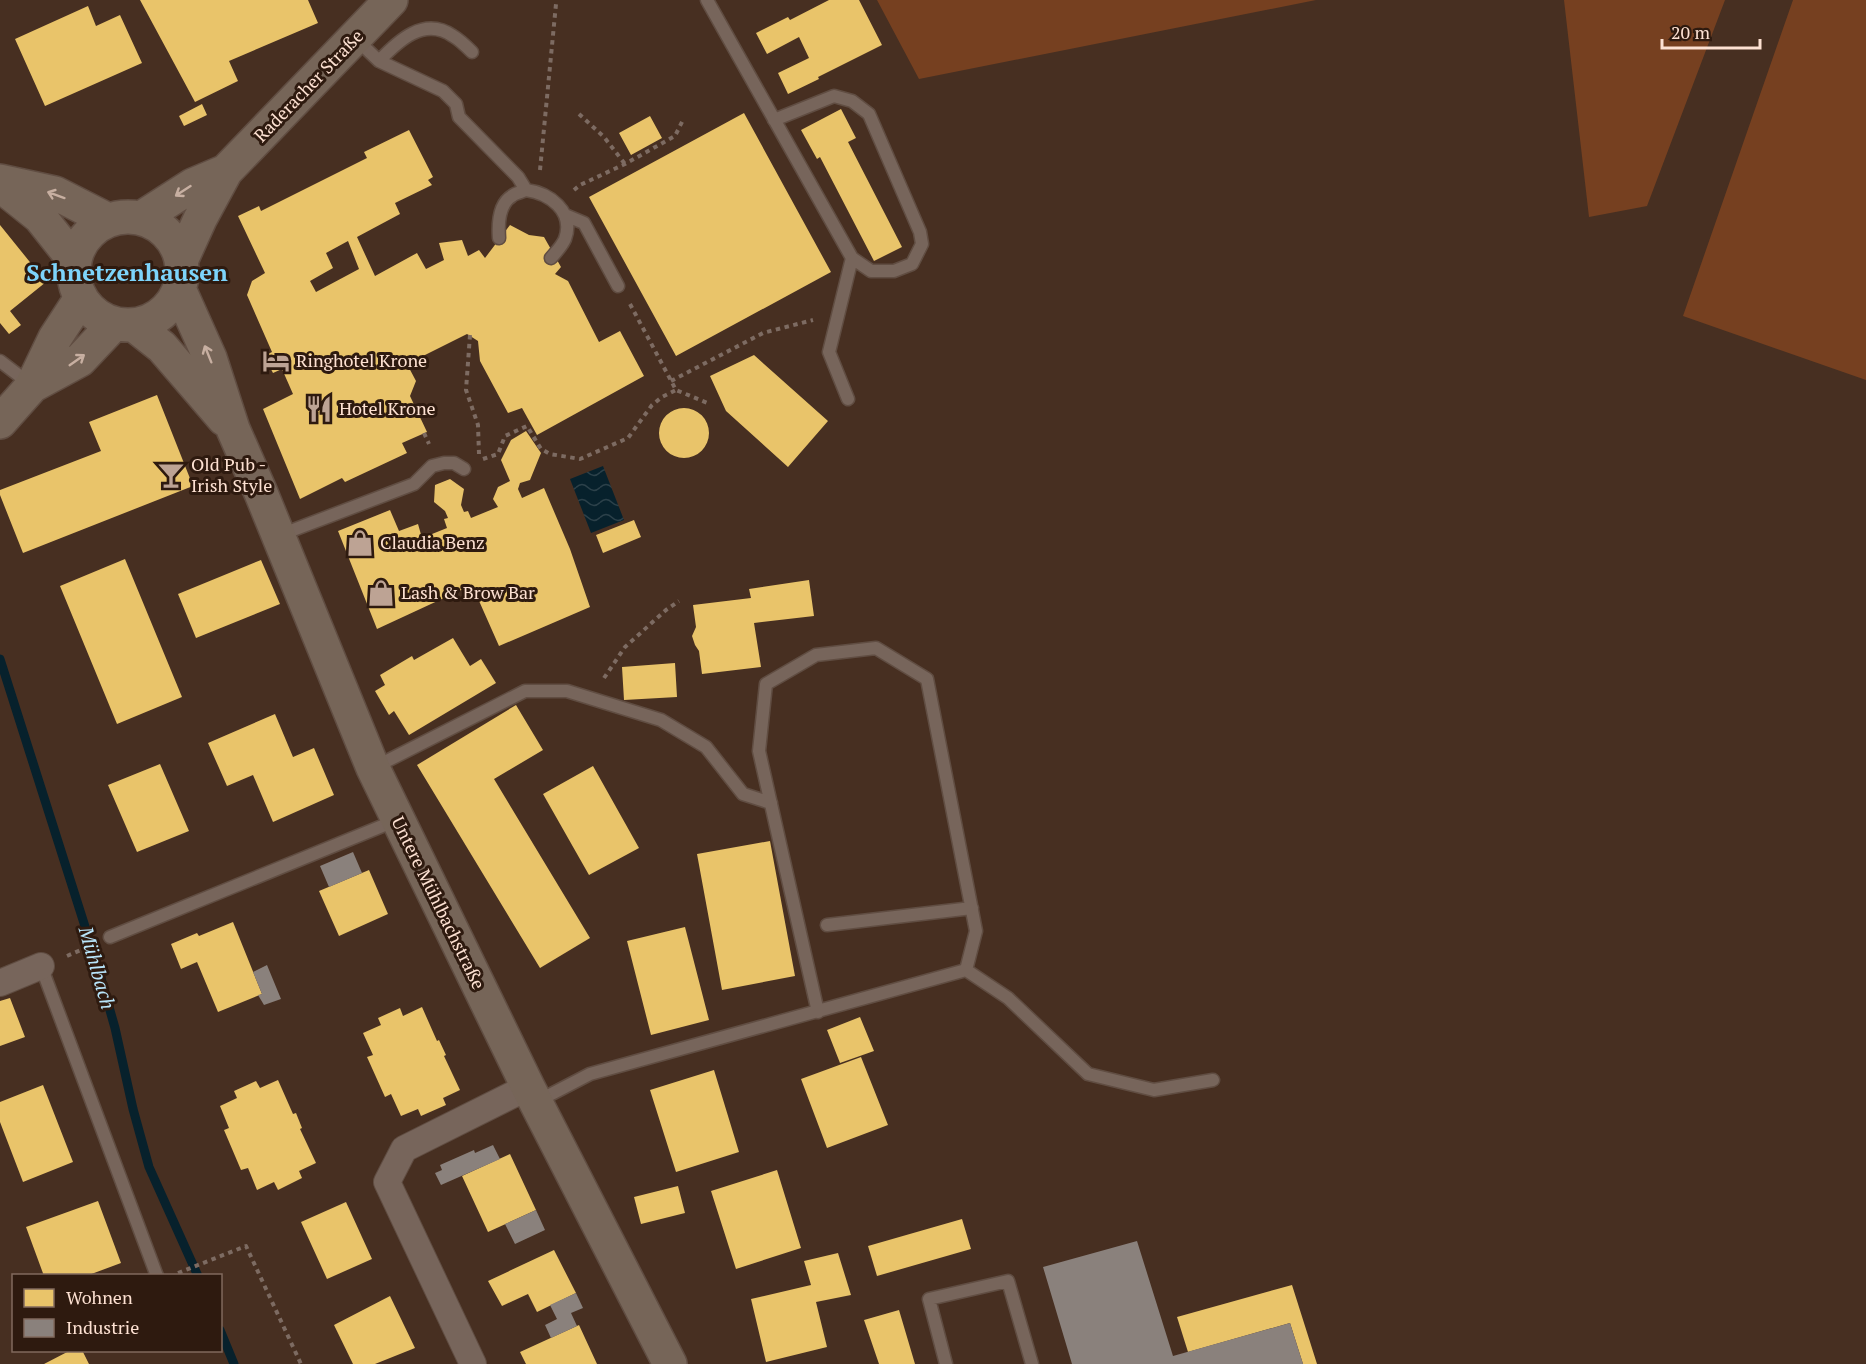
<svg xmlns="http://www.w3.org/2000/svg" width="1866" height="1364" font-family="'PT Serif',serif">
  <defs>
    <pattern id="water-waves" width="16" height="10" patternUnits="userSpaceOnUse" patternTransform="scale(1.5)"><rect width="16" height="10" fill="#07212c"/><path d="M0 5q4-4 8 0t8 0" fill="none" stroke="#2c414a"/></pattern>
  </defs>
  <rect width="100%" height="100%" fill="#472f21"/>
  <path fill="#764020" d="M877,0H1316L919,79Z
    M1564,0H1725L1647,206L1589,217Z
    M1793,0H1866V380L1683,316Z"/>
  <path fill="url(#water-waves)" d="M603,466L624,520L591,533L570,479Z"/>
  <path fill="#e9c46a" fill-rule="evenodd" d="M140,0H308L318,23L229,61L238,81L195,102Z
    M829,0H859L882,45L818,77L819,79L788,94L778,73L809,58L799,37L767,54L756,33L788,17L790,20Z
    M88,6L96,26L120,15L142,63L45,106L15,39Z
    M202,104L207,115L184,126L179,116Z
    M841,109L856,138L848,142L902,247L874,261L820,157L817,159L801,130Z
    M744,113L831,272L676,356L589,197Z
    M650,116L662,138L631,155L619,133Z
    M409,130L433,177L428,180L432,185L395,203L400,214L357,237L375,276L417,253L426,269L444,260L439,243L462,240L468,256L479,250L485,258L510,225L529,235L544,237L561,267L555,274L568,281L599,342L620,331L644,376L537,435L522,408L508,413L480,361L478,341L467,334L407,364L416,381L410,396L427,432L402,443L407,453L345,482L342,478L300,499L263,409L293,394L282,369L273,373L264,356L272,352L247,295L252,281L265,273L238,216L259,206L261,211L367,158L364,152ZM348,241L359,269L316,292L310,281L333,268L326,253Z
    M0,225L46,282L10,311L21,325L9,334L0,323Z
    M754,355L828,421L788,467L726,411L710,376Z
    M157,395L193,486L23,553L0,495V490L101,451L89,422Z
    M659 433a25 25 0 1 1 50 0a25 25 0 1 1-50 0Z
    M526,431L541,453L530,480L520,483L518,489L522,498L544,488L570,549L590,607L499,646L472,585L377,629L338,531L390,510L399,531L418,524L422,538L447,528L444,519L448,518L445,511L434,502L435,485L450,479L464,489L461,505L464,512L468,511L471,518L498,507L493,499L498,487L510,481L501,460L511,440Z
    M634,520L641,537L603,553L596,535Z
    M125,559L182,697L117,724L60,586Z
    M261,560L280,604L196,638L178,594Z
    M809,580L814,616L754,623L761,667L702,674L699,651L695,645L692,636L696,627L693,605L751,598L749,589Z
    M453,638L470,666L481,659L496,683L409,735L394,711L389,715L375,691L385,685L380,675L412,656L414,660Z
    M675,663L677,697L624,700L622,667Z
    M516,705L543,750L494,779L590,938L540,968L417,765Z
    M275,714L293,757L314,748L334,795L273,822L253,775L227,786L208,743Z
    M160,764L189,831L137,852L108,785Z
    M593,766L639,848L589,875L543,794Z
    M770,841L795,976L722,990L697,854Z
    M369,870L388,914L339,936L319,891Z
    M233,922L262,994L218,1012L197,962L181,969L171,944L197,933L199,936Z
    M685,927L709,1020L651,1035L627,941Z
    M10,998L25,1037L0,1046V1001Z
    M422,1007L437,1041L439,1040L446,1055L444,1056L460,1090L443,1098L446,1105L421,1116L418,1109L401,1116L391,1094L385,1097L367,1057L373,1055L363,1033L381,1025L378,1018L400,1008L403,1016Z
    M860,1017L874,1051L840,1063L827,1030Z
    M861,1057L888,1125L827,1148L801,1079Z
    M714,1070L739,1152L676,1172L650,1090Z
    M278,1080L293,1114L296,1113L302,1128L300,1129L316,1163L299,1171L302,1178L278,1190L274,1182L257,1190L248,1168L241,1170L224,1130L229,1128L220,1106L237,1098L234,1091L256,1081L260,1088Z
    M43,1085L73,1162L23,1182L0,1122V1102Z
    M510,1154L536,1210L488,1232L462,1176Z
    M777,1170L801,1248L736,1269L711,1191Z
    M678,1186L685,1213L641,1224L634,1197Z
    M98,1201L121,1263L86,1276H44L26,1227Z
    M346,1202L372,1259L327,1279L301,1222Z
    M962,1219L971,1249L877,1276L868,1246Z
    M554,1250L576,1293L537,1312L528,1294L502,1306L488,1281Z
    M838,1253L851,1295L816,1302L827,1347L766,1362L751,1299L811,1285L804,1261Z
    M1292,1285L1317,1364H1303L1290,1323L1188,1352L1177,1317Z
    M390,1296L415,1348L375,1364H353L334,1325Z
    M899,1310L915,1364H879L864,1320Z
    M579,1325L597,1364H526L520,1352Z
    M71,1350H82L89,1364H44Z"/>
  <path fill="#8a817c" d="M353,852L362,873L329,887L320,866Z
    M267,965L281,999L264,1005L258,995L262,994L253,972Z
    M493,1145L500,1159L441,1185L435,1173L442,1170L440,1165L474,1150L475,1153Z
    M536,1210L545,1230L515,1244L505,1224Z
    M1137,1241L1173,1356L1290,1323L1303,1364H1072L1043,1267Z
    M576,1293L583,1308L571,1313L577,1326L551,1338L545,1325L557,1319L550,1305Z"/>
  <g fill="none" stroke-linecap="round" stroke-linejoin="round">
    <path stroke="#07212c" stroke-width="9" d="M0,659L96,961L115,1028L133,1109L149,1167L198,1276
      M220,1330L234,1364"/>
    <defs>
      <path id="lane" d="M707,0L852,258L829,352L848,399
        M355,38L379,61L443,91L456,104L459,117L518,177L526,190C549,193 575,211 565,239C562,246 556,252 551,258
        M379,61C398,41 424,16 453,36C460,40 466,46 472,52
        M774,120L834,96L852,101L869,114L920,232L922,244L912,264L894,271H871L852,258
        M565,215L584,223L618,286
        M499,238C498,224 499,204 512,196C515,193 522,192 526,190
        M0,361L30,384
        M280,535L414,484L432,466L444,463H454L464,469
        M373,768L525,691H567L661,720L706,747L743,794L771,803
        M827,925L972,908
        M110,937L397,820
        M41,966L157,1276
        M818,1012L759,751L766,684L816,655L876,648L927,679L976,931L966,970
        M538,1101L590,1074L966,970L1008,998L1088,1074L1154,1090L1213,1080
        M946,1364L929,1299L1008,1281L1032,1364"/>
      <path id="street" d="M0,983L41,966
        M473,1364L387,1182L404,1149L528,1087"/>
      <path id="secondary" d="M0,181L55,193L108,220
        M0,185L40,217L74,260
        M74 271a54 54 0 1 1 108 0a54 54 0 1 1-108 0Z
        M143,217L193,185L226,171
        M181,261L200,219L226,171L391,0
        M180,291L210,358L233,429L261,493L373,768L528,1087L670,1364
        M134,325L162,347L224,419
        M32,386L80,360L114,324
        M0,422L32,386L55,338L81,298"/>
    </defs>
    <use href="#lane" stroke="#604d42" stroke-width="15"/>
    <use href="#street" stroke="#604d42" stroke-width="28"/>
    <use href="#secondary" stroke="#604d42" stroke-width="36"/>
    <path stroke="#7d6b62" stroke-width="4" stroke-dasharray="4.5 4.5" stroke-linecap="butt" d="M579,114L604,137L625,164
      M540,170L556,4
      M574,190L580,185L625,164L675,136L684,118
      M630,304L676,390L710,404
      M470,335L466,390L478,425L479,454
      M671,381L763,333L813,320
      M424,433L429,444
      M483,459L498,454L505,436L527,426L541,449L550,454L580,459L628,438L652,405L662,397L676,390
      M604,678L625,647L666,610L679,601
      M67,956L90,946
      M178,1273L246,1246L301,1364"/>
    <use href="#lane" stroke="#77655b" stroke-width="12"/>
    <use href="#street" stroke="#77655b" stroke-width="26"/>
    <use href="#secondary" stroke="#766558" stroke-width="33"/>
  </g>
  <defs><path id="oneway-shaft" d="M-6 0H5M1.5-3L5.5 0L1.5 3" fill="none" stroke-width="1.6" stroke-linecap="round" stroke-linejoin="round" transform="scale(1.5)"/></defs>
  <g stroke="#c7afa1">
    <use href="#oneway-shaft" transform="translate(183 191) rotate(147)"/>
    <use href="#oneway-shaft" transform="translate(56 195) rotate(-160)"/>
    <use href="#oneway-shaft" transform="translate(208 354) rotate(-112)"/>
    <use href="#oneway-shaft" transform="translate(77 360) rotate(-35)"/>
  </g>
  <defs>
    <symbol id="hotel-bare" viewBox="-9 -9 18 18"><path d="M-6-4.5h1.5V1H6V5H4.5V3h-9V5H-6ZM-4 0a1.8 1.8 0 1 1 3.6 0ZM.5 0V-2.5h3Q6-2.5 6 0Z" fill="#bda394" stroke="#2e1a0f" stroke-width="2.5" paint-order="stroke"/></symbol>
    <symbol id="restaurant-bare" viewBox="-9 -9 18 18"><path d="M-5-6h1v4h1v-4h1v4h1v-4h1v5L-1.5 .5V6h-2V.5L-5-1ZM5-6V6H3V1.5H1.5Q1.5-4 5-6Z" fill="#bda394" stroke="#2e1a0f" stroke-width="2.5" paint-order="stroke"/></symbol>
    <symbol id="bar-bare" viewBox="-9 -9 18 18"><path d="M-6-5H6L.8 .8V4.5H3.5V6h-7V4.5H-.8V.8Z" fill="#bda394" stroke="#2e1a0f" stroke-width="2.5" paint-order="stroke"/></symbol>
    <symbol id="shop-bare" viewBox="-9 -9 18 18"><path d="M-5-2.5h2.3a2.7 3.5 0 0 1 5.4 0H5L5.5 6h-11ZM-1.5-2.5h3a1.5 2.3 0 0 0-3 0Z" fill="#bda394" stroke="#2e1a0f" stroke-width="2.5" paint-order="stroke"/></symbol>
  </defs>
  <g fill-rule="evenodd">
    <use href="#hotel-bare" x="257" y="342" width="38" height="38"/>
    <use href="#restaurant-bare" x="300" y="390" width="38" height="38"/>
    <use href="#bar-bare" x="152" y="456" width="38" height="38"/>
    <use href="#shop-bare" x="341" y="524" width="38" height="38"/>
    <use href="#shop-bare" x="362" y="574" width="38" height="38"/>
  </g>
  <g text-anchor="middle" stroke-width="6" stroke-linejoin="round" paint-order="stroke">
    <g font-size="18" fill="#fde1d2" stroke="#2e1a0f">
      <text transform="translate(309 86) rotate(-46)" y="6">Raderacher Straße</text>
      <text transform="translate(438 903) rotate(64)" y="6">Untere Mühlbachstraße</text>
    </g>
    <g font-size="18" fill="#fde1d2" stroke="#2e1a0f" text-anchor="start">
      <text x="296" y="367">Ringhotel Krone</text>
      <text x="339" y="415">Hotel Krone</text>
      <text x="191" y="471">Old Pub -<tspan x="191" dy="21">Irish Style</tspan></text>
      <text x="380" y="549">Claudia Benz</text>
      <text x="401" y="599">Lash &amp; Brow Bar</text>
    </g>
    <g font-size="20" font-style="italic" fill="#b9e6fc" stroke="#2e1a0f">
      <text transform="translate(97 968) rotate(74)" y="7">Mühlbach</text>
    </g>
    <g font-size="24" font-weight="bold" fill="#7dd4fb" stroke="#2e1a0f">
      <text x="127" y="281">Schnetzenhausen</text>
    </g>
  </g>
  <rect x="12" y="1274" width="210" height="78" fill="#2e1a0f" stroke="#816a5d" stroke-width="1.5"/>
  <rect x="24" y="1289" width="30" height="18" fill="#e9c46a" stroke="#816a5d" stroke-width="1.5"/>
  <text x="66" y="1304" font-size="18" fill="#fde1d2">Wohnen</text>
  <rect x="24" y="1319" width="30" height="18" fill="#8a817c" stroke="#816a5d" stroke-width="1.5"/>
  <text x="66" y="1334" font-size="18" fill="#fde1d2">Industrie</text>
  <path d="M1662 39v9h98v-9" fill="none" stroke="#fde1d2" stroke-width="3"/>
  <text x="1671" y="39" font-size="18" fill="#fde1d2" stroke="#2e1a0f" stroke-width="4.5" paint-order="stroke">20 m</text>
</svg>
